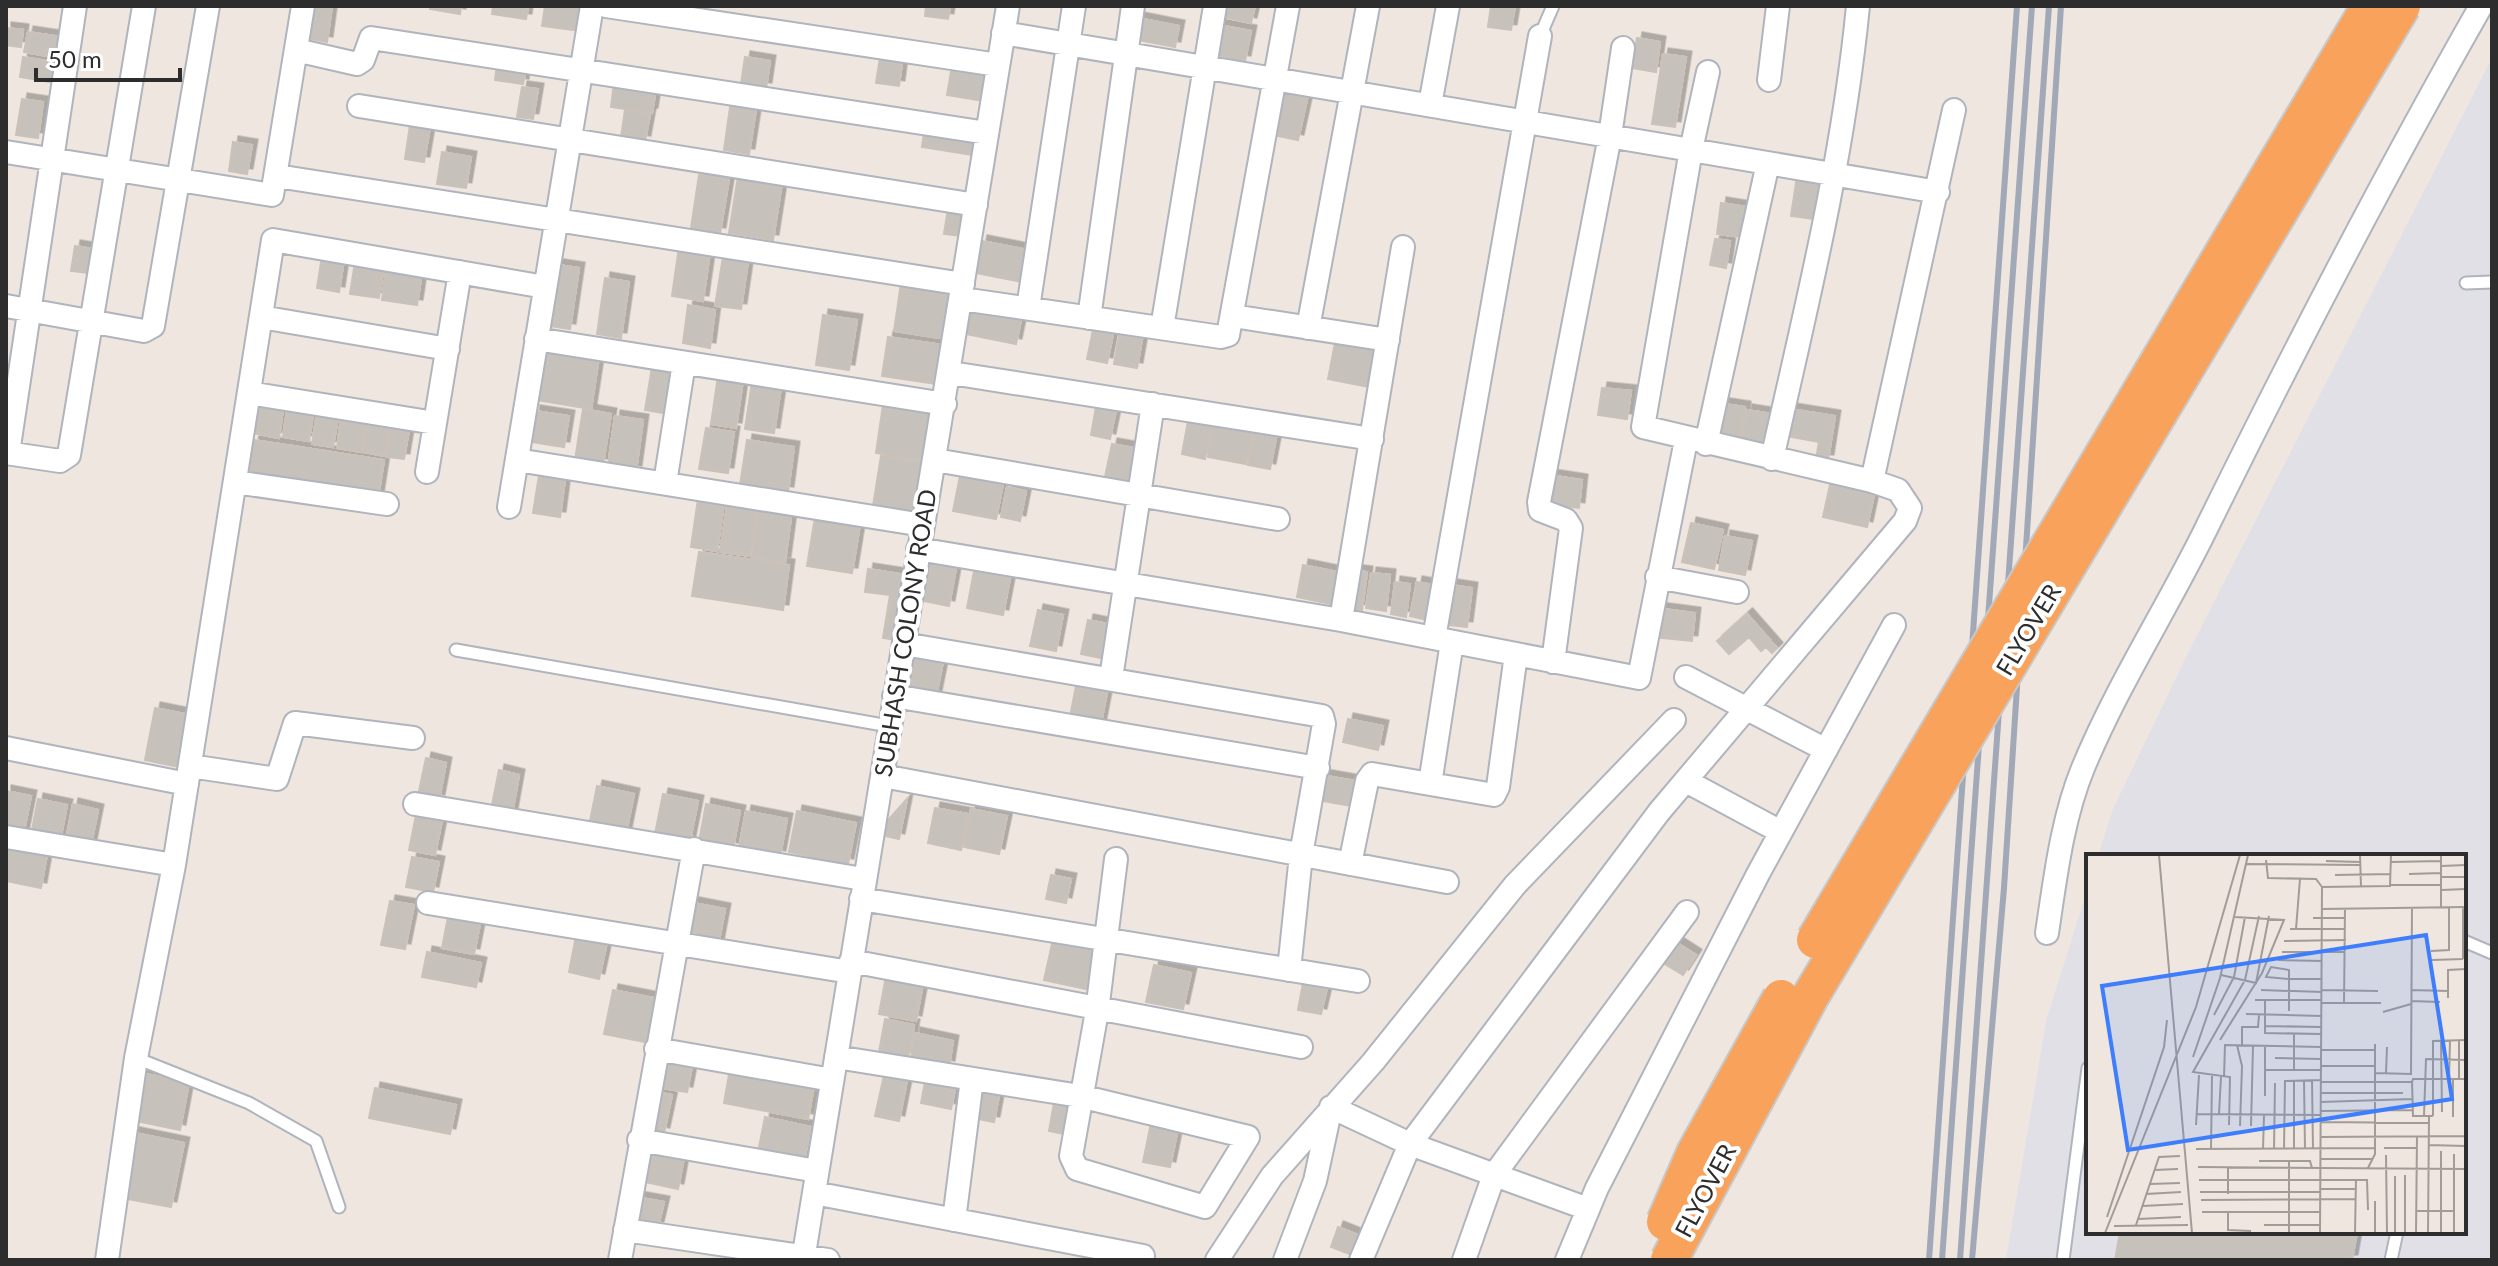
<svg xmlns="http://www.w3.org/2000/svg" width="2498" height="1266" font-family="Lato,sans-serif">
  <defs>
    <filter id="shadow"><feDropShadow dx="5.5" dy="-5.5" stdDeviation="0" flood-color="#0004"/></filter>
  </defs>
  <rect width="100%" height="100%" fill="#eee6df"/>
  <path fill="#e1e0e7" d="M2492,58V1260H2006L2046,1021L2088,888V1232H2464V856H2098L2113,809L2189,651Z"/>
  <path fill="#c7c1bb" stroke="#cac1b9" stroke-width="2" filter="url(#shadow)" d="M311,6H332L327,42L306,38Z
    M431,6H461L460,14L430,9Z
    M493,6H528L526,19L492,14Z
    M545,6H584L580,31L542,26Z
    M926,6H950L948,19L925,16Z
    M1220,6H1255L1251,23L1218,16Z
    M1491,6H1515L1511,30L1488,27Z
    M1138,18L1179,26L1175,47L1133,39Z
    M1219,25L1251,31L1245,61L1213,54Z
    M6,28L23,30L21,47L6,45Z
    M28,32L62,37L59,58L24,52Z
    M1637,38L1660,42L1656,72L1632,68Z
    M881,51L903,55L899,86L876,83Z
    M1663,54L1686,57L1675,127L1652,124Z
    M23,57L59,63L56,83L20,77Z
    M745,57L770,61L766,88L741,84Z
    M498,58L527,62L523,84L495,80Z
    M952,66L988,72L984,101L947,95Z
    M614,83L656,89L652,113L611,107Z
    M522,87L538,89L533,119L517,117Z
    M1281,90L1308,95L1298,140L1273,135Z
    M732,93L758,96L749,154L724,150Z
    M22,99L43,102L38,138L16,135Z
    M625,110L650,114L645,141L621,137Z
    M410,125L430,127L424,162L405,159Z
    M925,126L976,134L973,155L922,147Z
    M233,142L252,145L247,174L229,171Z
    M442,152L471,157L466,188L437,184Z
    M739,170L783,176L773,240L729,233Z
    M699,175L729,179L720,233L691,228Z
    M1797,176L1827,181L1820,220L1791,216Z
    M949,202L965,205L961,236L944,234Z
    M1721,203L1753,208L1748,238L1717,234Z
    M1715,239L1730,241L1726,268L1710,265Z
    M982,241L1033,251L1027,283L976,273Z
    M75,246L100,250L96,274L71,271Z
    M679,247L710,252L703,301L672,296Z
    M322,256L344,259L339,292L317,288Z
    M723,257L748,261L741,309L715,306Z
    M355,262L384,266L379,298L350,294Z
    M552,264L579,268L570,329L543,325Z
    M387,266L422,272L417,305L382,300Z
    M605,278L629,282L621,338L597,334Z
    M901,283L954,290L947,339L894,331Z
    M967,304L1022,315L1016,344L961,333Z
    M688,305L715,310L710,348L683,343Z
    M823,315L857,320L849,370L816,365Z
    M1093,330L1113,334L1107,363L1087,359Z
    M1120,330L1143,334L1137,368L1114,364Z
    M888,337L943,345L937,384L882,376Z
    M1336,338L1377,347L1369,387L1328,379Z
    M544,349L599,357L591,409L536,400Z
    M653,361L676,365L669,414L645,410Z
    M718,376L743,380L736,428L711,424Z
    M752,382L781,387L774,433L745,429Z
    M1602,388L1631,391L1627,419L1598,415Z
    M258,398L284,402L279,438L252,433Z
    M884,398L933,406L924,461L876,453Z
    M1097,401L1117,405L1110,439L1091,435Z
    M288,403L314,407L309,441L283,437Z
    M1718,403L1745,407L1740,440L1712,436Z
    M318,408L339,411L333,447L312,444Z
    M583,409L611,414L603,464L575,460Z
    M1790,409L1835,416L1828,460L1816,459L1819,442L1786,436Z
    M1747,410L1773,414L1768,444L1742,440Z
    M342,411L366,415L361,452L337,448Z
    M535,411L569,416L564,447L531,442Z
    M369,416L391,419L385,456L363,452Z
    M615,416L643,420L636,471L608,466Z
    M1188,421L1212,426L1205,459L1182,454Z
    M392,422L410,424L404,459L387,457Z
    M1214,423L1253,431L1246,464L1208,457Z
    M706,428L734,432L728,473L699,469Z
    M1256,429L1277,433L1270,469L1248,465Z
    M254,440L384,460L378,498L248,479Z
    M747,440L794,447L788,492L740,485Z
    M1112,444L1140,449L1134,483L1105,477Z
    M881,456L920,462L912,511L873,506Z
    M540,469L566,472L560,517L533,513Z
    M1549,475L1582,480L1579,508L1545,504Z
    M960,476L1003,484L996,519L953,511Z
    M1831,480L1875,490L1867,527L1823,517Z
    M1007,487L1026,491L1020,521L1001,517Z
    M698,499L724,503L717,551L691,547Z
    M728,500L757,505L750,556L720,552Z
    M760,505L792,510L785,562L752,557Z
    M816,511L861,518L852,573L807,566Z
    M1691,523L1723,530L1714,569L1682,562Z
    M1725,536L1752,541L1745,575L1719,570Z
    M699,552L789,565L783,610L692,596Z
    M927,562L956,568L949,606L919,600Z
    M1303,565L1342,573L1336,605L1297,597Z
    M975,566L1011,573L1003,615L967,608Z
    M868,569L907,575L897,640L883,638L890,595L865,592Z
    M1351,570L1367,572L1362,610L1346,607Z
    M1371,573L1390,575L1386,611L1366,608Z
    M1395,582L1410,584L1406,617L1391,614Z
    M1417,582L1439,586L1432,621L1410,616Z
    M1445,584L1472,588L1467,627L1440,624Z
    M1656,608L1695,613L1692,641L1653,637Z
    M1038,610L1063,615L1056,651L1030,646Z
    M1747,614L1777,648L1772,653L1766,647L1761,651L1749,637L1729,654L1717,641Z
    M1088,620L1113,625L1106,659L1081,654Z
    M913,651L944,657L936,696L905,690Z
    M1077,681L1108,687L1100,728L1069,722Z
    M155,708L195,716L184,768L145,760Z
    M1348,719L1383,726L1378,750L1343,742Z
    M426,758L446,763L439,800L418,796Z
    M499,770L519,775L512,814L491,810Z
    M1321,775L1356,781L1352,806L1317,800Z
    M597,786L634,794L626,833L589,826Z
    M6,791L31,796L23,836L6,832Z
    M663,794L698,801L690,841L655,834Z
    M38,799L67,805L60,841L31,835Z
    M907,799L899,839L876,834Z
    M73,804L98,810L91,845L66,840Z
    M706,804L740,811L733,848L699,842Z
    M935,808L968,814L961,850L928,843Z
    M971,809L1007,816L999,854L964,847Z
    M417,810L443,815L435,855L409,850Z
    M746,811L787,819L780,856L739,848Z
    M797,811L856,823L848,864L789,852Z
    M6,846L47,854L41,888L6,881Z
    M412,857L439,862L433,892L406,887Z
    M1051,875L1071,879L1066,903L1046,899Z
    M390,901L414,905L405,949L381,945Z
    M689,902L725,909L718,946L682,939Z
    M449,912L481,919L474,954L442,948Z
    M1054,935L1095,944L1086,989L1044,980Z
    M576,936L607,942L599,979L569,972Z
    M1671,939L1696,955L1683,975L1658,960Z
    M427,952L481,963L476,987L422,977Z
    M1154,965L1191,973L1183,1009L1146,1002Z
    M887,971L924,978L916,1021L879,1014Z
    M1303,983L1327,988L1321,1014L1298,1010Z
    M613,990L659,999L650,1043L604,1034Z
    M885,1019L914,1025L908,1058L879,1052Z
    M915,1033L953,1041L949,1066L911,1058Z
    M662,1060L692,1066L687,1092L656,1087Z
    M730,1069L814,1086L808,1119L724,1103Z
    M885,1071L908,1075L899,1121L875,1116Z
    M140,1073L189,1082L180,1130L131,1120Z
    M926,1077L956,1084L951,1109L921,1103Z
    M975,1084L1000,1090L994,1122L968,1117Z
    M375,1088L456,1105L450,1134L369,1118Z
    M656,1092L672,1095L664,1133L648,1130Z
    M1054,1103L1074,1107L1069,1135L1049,1131Z
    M765,1117L811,1127L804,1161L758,1152Z
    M1151,1123L1178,1128L1170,1167L1143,1162Z
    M130,1132L184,1143L171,1207L117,1197Z
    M643,1144L685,1152L678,1189L636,1180Z
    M636,1197L664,1202L658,1227L631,1222Z
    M1338,1227L1368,1239L1360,1258L1331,1247Z
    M2120,1232H2357L2352,1260H2115Z"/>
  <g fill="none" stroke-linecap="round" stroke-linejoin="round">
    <defs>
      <path id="service" d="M1540,36L1553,6
        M2466,283L2492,282
        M456,650L889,726
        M2464,941L2492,953
        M136,1058L249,1103L316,1141L339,1207
        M2063,1260L2088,1068
        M2391,1260L2397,1232"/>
      <path id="minor" d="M606,6L998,65
        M1003,33L1938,192
        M296,50L357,64L363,60L371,38L987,133
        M1769,80L1778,6
        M1430,105L1448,6
        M359,106L976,205
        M6,152L272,195L303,6
        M277,176L963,284
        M962,299L1221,337L1228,335L1288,6
        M6,306L144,331L153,326L208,6
        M1028,308L1074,6
        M1233,316L1388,340
        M261,317L448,349
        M1089,318L1133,6
        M1162,328L1215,6
        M1308,328L1368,6
        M536,339L945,404
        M951,373L1372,439
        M249,393L435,423
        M1706,444L1768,163
        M6,453L60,461L69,455L144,6
        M8,453L75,6
        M1772,459C1806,308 1843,160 1858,6
        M517,460L923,525
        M935,460L1278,519
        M427,472L460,272
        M1872,481L1954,110
        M235,482L387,504
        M665,483L684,363
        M509,507L592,6
        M918,549L1341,620L1639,678L1686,440
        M1657,577L1737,592
        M1341,620L1403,247
        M1434,638L1540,36
        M904,644L1322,716L1324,724L1301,855L1289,970
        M1553,662L1571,528L1566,520L1540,510L1539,502L1610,136L1623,48
        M1686,677L1826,750
        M1111,678L1153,404
        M894,696L1318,768
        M6,748L187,784
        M190,766L277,779L295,723L413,738
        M883,776L1447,882
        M1686,781L1781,832
        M1430,784L1452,642
        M415,804L863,879
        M6,837L174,865
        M1350,864L1367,781L1372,774L1494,795L1498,787L1516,654
        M861,899L1358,981
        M428,903L850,972
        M2047,933C2055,880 2062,819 2083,768C2117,686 2166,610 2205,531C2292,354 2383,178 2481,6
        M851,961L1301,1047
        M656,1049L832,1080
        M836,1057L1080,1096L1248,1137L1205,1207L1077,1169L1071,1156L1097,1011L1116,859
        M639,1140L817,1171
        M814,1193L1143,1256
        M954,1220L972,1079
        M625,1230L828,1260
        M107,1260L136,1058L174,865L273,240L545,287
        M620,1260L694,849
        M803,1260C870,842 941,424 1008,6
        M1217,1260L1272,1176L1373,1062L1515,885L1674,720
        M1285,1260L1315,1181L1331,1107L1410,1144L1588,1209
        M1361,1260L1410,1144L1659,812L1905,521L1910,508L1898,490L1872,481L1643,427L1691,150L1708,72
        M1464,1260L1494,1175L1687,912
        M1567,1260L1597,1188L1758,874L1894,625"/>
    </defs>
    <use href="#service" stroke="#afb4bd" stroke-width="15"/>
    <use href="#minor" stroke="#afb4bd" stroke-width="26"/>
    <use href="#service" stroke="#fff" stroke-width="11"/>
    <use href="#minor" stroke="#fff" stroke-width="22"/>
    <path stroke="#a1a8b7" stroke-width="6" d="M1929,1260L2017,6
      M1942,1260L2032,6
      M1960,1260L2049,6
      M1972,1260L2004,888L2061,6"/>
    <defs>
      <path id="trunk-bridge" d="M1815,940L2370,6
        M1665,1222L1695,1153L1781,998
        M1669,1260L1810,997L2402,6"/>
    </defs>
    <use href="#trunk-bridge" stroke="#c8c8c8" stroke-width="40" stroke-linecap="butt"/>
    <use href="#trunk-bridge" stroke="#f9a25c" stroke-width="36"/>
  </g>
  <g text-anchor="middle" stroke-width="8" stroke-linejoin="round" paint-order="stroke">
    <g font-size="24" fill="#2d2d2d" stroke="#fff">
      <text transform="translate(2029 630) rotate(-59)" y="8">FLYOVER</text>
      <text transform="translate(906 633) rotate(-81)" y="8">SUBHASH COLONY ROAD</text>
      <text transform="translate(1706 1191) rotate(-62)" y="8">FLYOVER</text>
    </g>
  </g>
  <g transform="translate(2086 854)">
    <rect width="380" height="380" fill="#eee6df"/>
    <path fill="none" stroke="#a19c98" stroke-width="2" d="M73,1L106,379M274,1L275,33M355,1V53M180,6L182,24L230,25L236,33L234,379M240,7L274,8M305,8L355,7M159,10L274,11M355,12L380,11M323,20L355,19M249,21L305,20M355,23H380M305,31H355M236,33L304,32L305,1M356,36L380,35M377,53V105M236,55L380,53M227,64H259M204,75H259M210,75L214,25M198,87L260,86M345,97L363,96V53M196,98H259M192,106L236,107M346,106L377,105M135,121L170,129L183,62M175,136L236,138M236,136L292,137M325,136L362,137M362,144V116L380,115M169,146H236M179,146V179L235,180M325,147L354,148M236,149H295M258,149L259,54M203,157V116L185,113L180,123L203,125H236M297,158L325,150M160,160L235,162M128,161L148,123L159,63M179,172L235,173M208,180V216M134,186L176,119L198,66L149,63M373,186V225M380,186L347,187V261L346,262H327L326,228L327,225H379V226L380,306M355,187L356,258M151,191L156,212L154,272M156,191V173H172L173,161M235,196H289M107,203L134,124L162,1M189,204L235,205M235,212H289M179,216H235M289,219L325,220L326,53M300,219L301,193M138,223L139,191L235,193M363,225L364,186M218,226L219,295M226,226L227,295M235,228H326M235,239H317M179,242V192M235,248L326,245M235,257L326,256M110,260L235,261M133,260L135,223M338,262L340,205L380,206M367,263V225M235,268L343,269M110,271L113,221M143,271L144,223L107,218L159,126L173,62M165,272L167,192M235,283L379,282M343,291L379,292M298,294H330M110,295L289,294M125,295L126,222M177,295L178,261M188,295L189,229M198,295L199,227L235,226M208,295V226M355,297V379M368,300V379M300,301L301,379M235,305H287M173,307H224L226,314M112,313L380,315M282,314L289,300V190M68,316L92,315M309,322V379M113,326H281L282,356M64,330L94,329M235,335H270M114,338H235M60,340L95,338M142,340V314M115,346L270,345M289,347V378M56,352L97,350M330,357H368M116,358H234M142,358V376L165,377M21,363L78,193L81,166M52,365L95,363M50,371L73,303L94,302M178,371H234M28,372L102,371M19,379L110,153L154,1M203,379V307M234,379H380M269,379L270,325M319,379V321M330,379L331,282M342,379L343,262"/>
    <path fill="#3e7efd" fill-opacity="0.15" stroke="#3e7efd" stroke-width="4" d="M340,81L366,245L42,296L16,132Z"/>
    <rect width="380" height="380" fill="none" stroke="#2d2d2d" stroke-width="4"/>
  </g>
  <rect width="2498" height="1266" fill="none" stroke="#2d2d2d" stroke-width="16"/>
  <path d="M36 68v12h144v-12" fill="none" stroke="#2d2d2d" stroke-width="4"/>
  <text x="48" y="68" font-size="24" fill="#2d2d2d" stroke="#ffffff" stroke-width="6" paint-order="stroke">50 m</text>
</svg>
